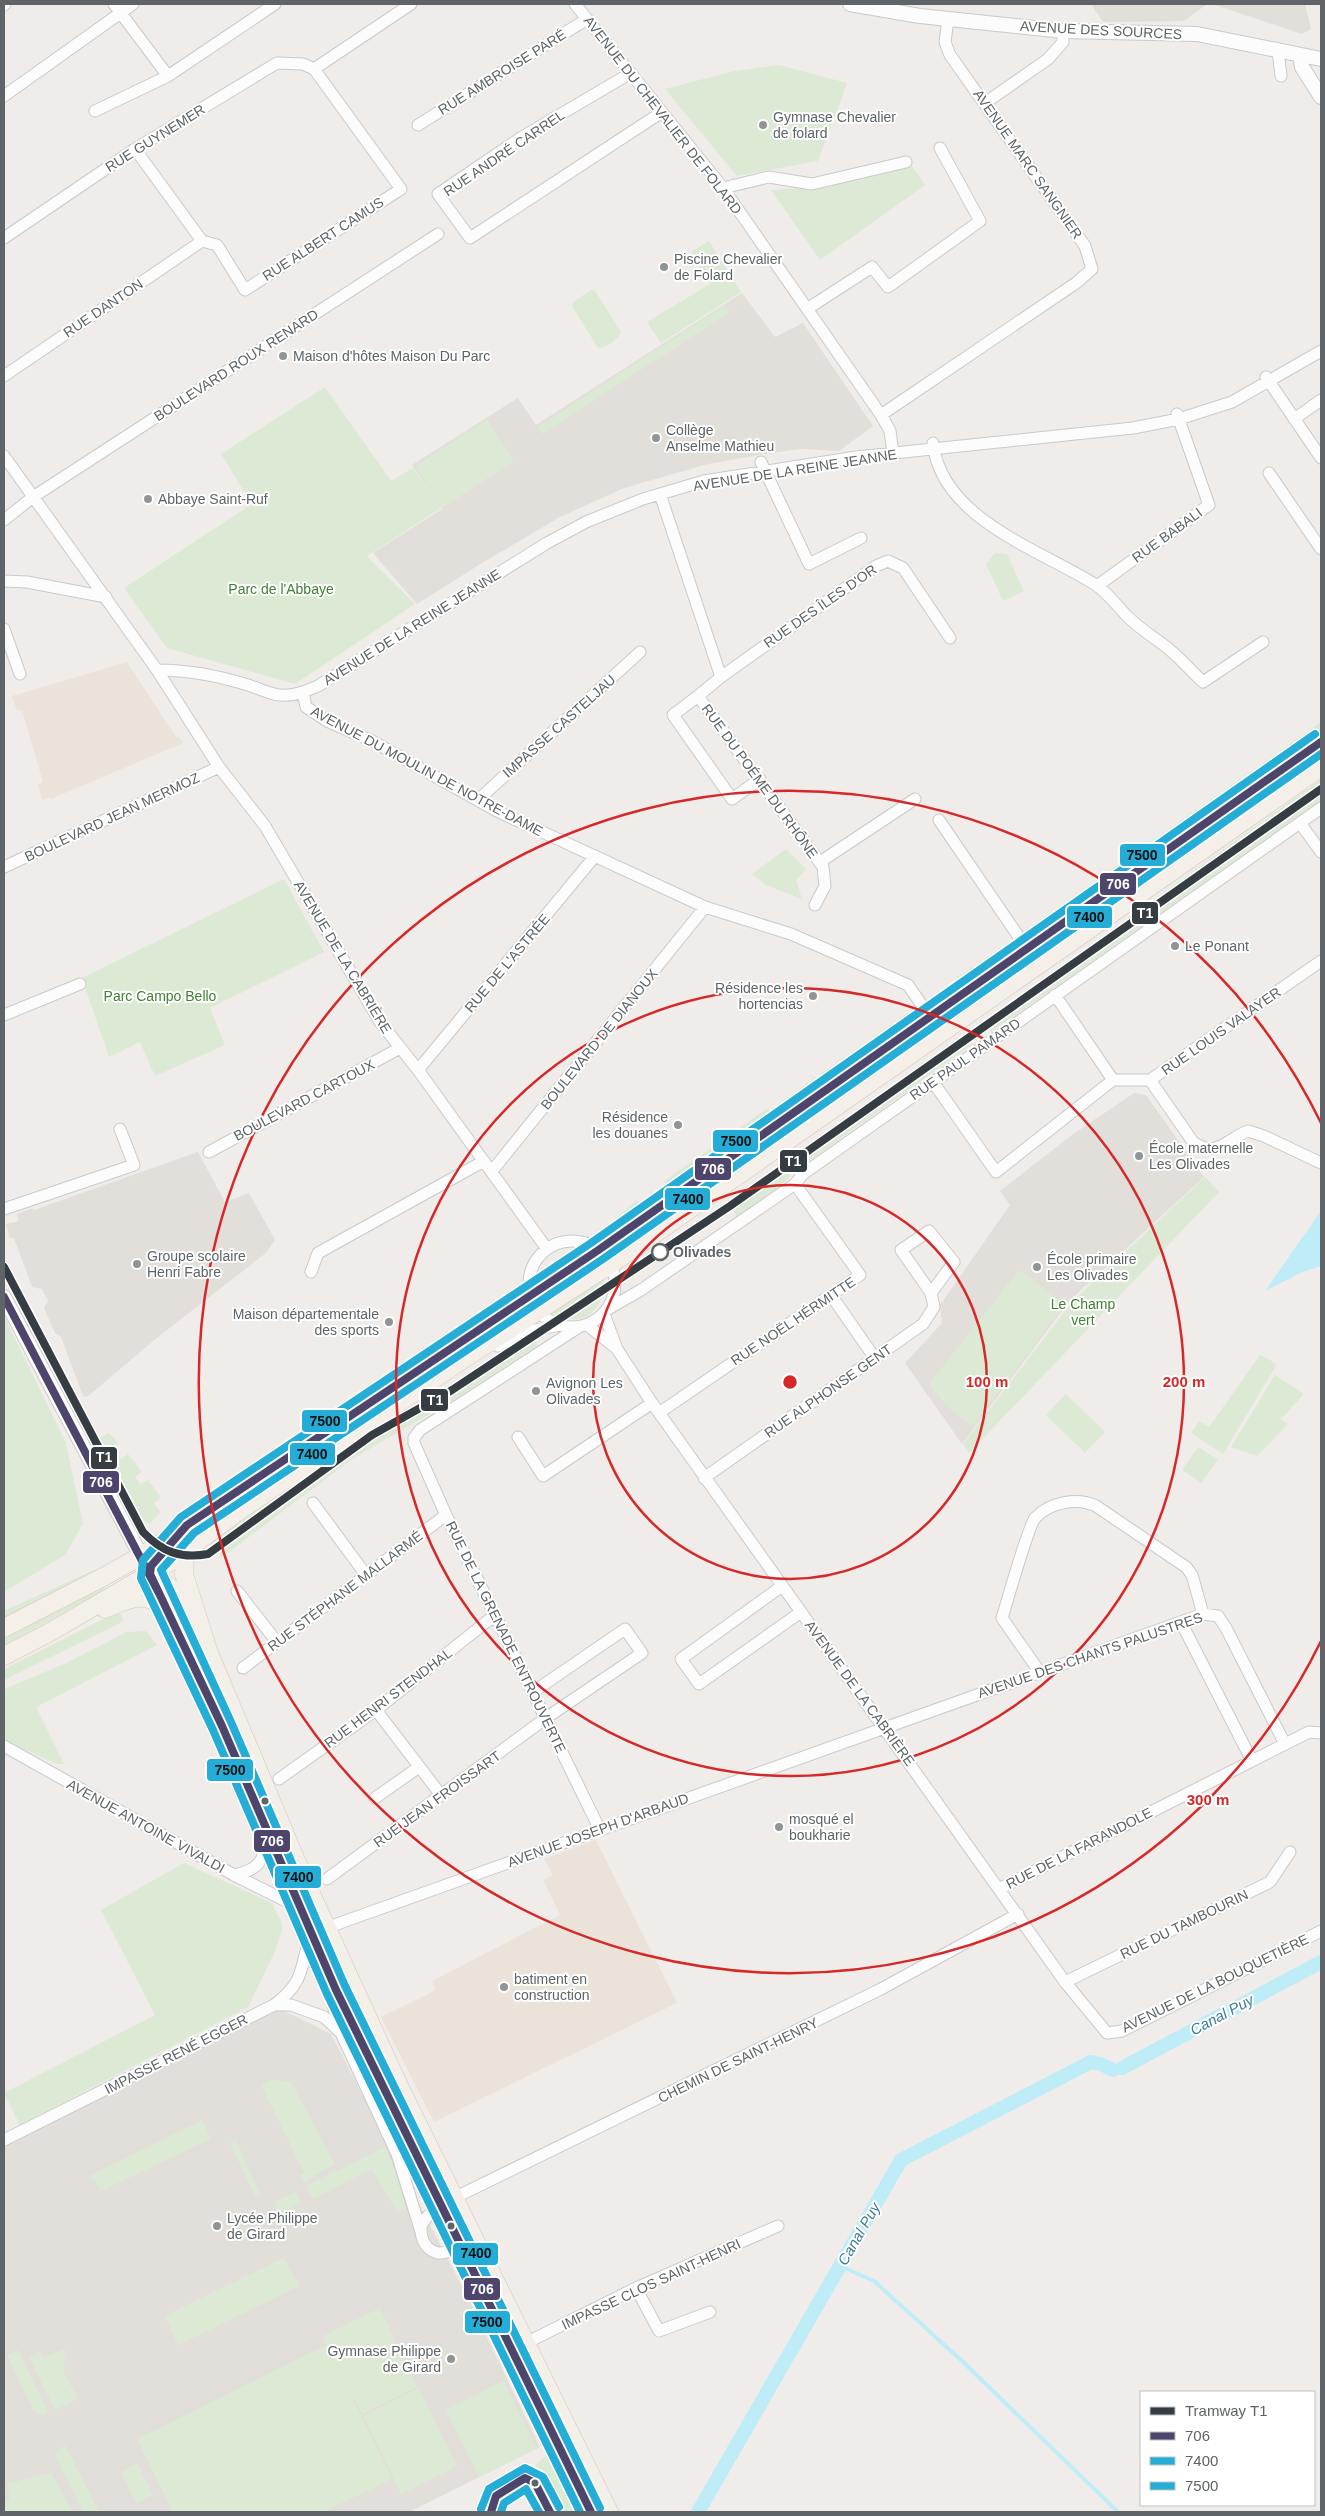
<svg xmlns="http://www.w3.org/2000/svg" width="1325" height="2516" font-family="Helvetica,sans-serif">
  <rect width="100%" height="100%" fill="#efece9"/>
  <path fill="#ebe3d9" d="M127,662L176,737H179L183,743L51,799L49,797L42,800L38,784L43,782L22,710L17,711L12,696Z
    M596,1840L677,2003L434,2122L381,2017L436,1990L432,1981L560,1915L543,1880L553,1875L544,1859Z"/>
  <path fill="#e2ded9" d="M1091,4H1207L1184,21L1103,22Z
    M1212,4H1305L1311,29L1302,34Z
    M742,293L775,337L803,323L873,426L839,451L801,449L770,453L708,464L624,488L560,517L482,563L417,604L373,553L442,509L412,465L518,398L536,425Z
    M1134,1093L1146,1095L1204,1177L1070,1300L962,1444L905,1363L942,1323L940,1305L1010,1205L1000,1191L1072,1135Z
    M198,1152L225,1202L249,1193L275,1240L266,1253L158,1337L87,1397L83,1396L61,1337L55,1333L44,1308L48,1301L42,1289L32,1287L14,1238H10L6,1224L19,1221L17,1214L33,1208L34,1210Z
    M278,2008L331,2034L470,2302L540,2447L409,2512H4V2144Z"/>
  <path fill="#dcead5" d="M779,65L847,83L818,161L737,176L665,89L734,71Z
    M911,164L925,185L820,260L771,190L813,187Z
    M709,241L741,292L661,343L647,322L710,284L691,252Z
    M591,290L595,291L621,332C618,340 606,348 598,348L572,306L573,302Z
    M725,305L730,312L542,434L537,427Z
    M325,387L391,481L413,468L441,508L367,556L415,604L295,684L167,648L124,588L252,504L221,454Z
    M487,419L514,461L442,508L415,466Z
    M995,553L1007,554L1024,591L1003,601L986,564Z
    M1321,722V733L1032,936L1023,932Z
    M1321,750V757L1024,966L1021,963Z
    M1321,779V800L991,1032L984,1022Z
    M786,849L806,869L796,880L802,899L766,885L752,874Z
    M284,879L324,952L210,1008L225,1045L155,1076L140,1042L109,1057L82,978Z
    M1014,939L1016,943L1014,948L961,986L956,978Z
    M919,1005L920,1014L785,1110L779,1103Z
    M965,1033L973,1044L792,1173L783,1184L737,1217L728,1202Z
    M768,1108L771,1118L670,1189L664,1181Z
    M799,1118L801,1124L625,1248L620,1243Z
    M1205,1177L1219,1192L969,1453L963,1444L1071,1303Z
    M637,1200L643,1207L611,1230L607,1226Z
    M1019,1270L1065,1304L973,1426L950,1409L929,1384Z
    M604,1277C606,1297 595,1322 570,1319C564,1319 557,1315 552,1313Z
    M509,1291L513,1298L448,1339Z
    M4,1316L66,1443L83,1524L65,1555L4,1592Z
    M531,1334L538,1345L457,1398L352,1459L221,1558L208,1539L402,1409C431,1409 504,1353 531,1334Z
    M1260,1355L1277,1364L1223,1454L1191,1433L1199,1421L1209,1427Z
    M1275,1375L1304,1394L1281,1419L1288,1424L1257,1456L1231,1447Z
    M1066,1394L1105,1432L1085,1453L1046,1415Z
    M109,1433L118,1443L112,1448L121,1459L128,1454L142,1472L135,1477L140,1485L148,1480L161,1498L154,1503L160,1512L150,1524L144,1521L99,1438Z
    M1198,1447L1218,1460L1201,1483L1182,1470Z
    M94,1570L96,1572L4,1619V1611Z
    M103,1585L105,1590L4,1645V1636Z
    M119,1611L124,1621L4,1680V1669Z
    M146,1631L157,1645L36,1707L64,1764H57L4,1740V1689L64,1664L127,1632Z
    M184,1863L272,1903L283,1926L276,1949L248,2007L20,2125L4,2093L155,2015L101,1910Z
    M272,2080L291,2082L335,2164L303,2182L299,2175L304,2173L261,2084Z
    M202,2120L211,2139L101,2191L94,2179L91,2180L89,2176Z
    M236,2140L260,2194L255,2196L230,2143Z
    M385,2147L396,2173L406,2208L397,2212L372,2169L313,2199L306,2186Z
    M296,2192L301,2202L280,2216L274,2202Z
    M283,2258L300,2286L178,2345L165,2316Z
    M380,2308L417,2387L362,2414L342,2377L392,2479L323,2512H173L137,2439L326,2345L323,2336Z
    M65,2349L64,2374L78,2398L55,2410L29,2357L39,2351L45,2357Z
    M18,2350L49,2413L42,2415L33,2410L7,2355Z
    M503,2381L537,2448L479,2477L446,2410Z
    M419,2388L457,2466L401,2494L363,2416Z
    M65,2445L99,2512H83L57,2460L56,2454Z
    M548,2454L577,2512H559L535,2465Z
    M137,2463L153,2495L136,2504L121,2472Z
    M51,2473L73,2512H4V2504L10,2500L7,2484Z"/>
  <path fill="#beedf8" d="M1321,1211V1266L1302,1272L1265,1291Z"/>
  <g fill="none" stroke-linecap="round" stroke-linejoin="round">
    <path stroke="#beedf8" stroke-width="4" d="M840,2266L874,2281L962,2361L1118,2512"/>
    <path stroke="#beedf8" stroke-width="14" d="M1122,2068L1321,1962
      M698,2512L901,2160L1091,2062L1101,2064L1113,2070"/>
    <defs>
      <path id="minor" d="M114,4L168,76
        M575,4L723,188L881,415L890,431L893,454
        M4,5L5,4
        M1278,51L1281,76
        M314,69L411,4
        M629,74L522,137L438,194L470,238L662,112
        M4,96L133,4
        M985,103L1048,59L1063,42V31
        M95,111L168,76L275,4
        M418,125L587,19
        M135,149L202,241L217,245L245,290L401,189L314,69
        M723,188L769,177L812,184L906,162
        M4,238L135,149L277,63L303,64L314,69
        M807,309L872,267L888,287L980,221L940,148
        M4,376L202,241
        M1266,377L1321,458
        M881,415L1076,283L1092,269L1085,246L950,55L945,42L948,19
        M1294,419L1321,400
        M933,443C941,519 1041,550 1096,585C1108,593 1118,607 1128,617C1141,630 1157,639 1170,650C1182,660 1192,672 1203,682L1263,642
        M4,456L157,670C188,670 219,676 248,685C270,692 278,700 303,692L306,707L327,721L372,741L497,811L705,907L791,934L908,985L930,1017
        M761,462L809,564L861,538
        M1269,473L1321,549
        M660,494L721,677L698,696L823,867L825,886L815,905
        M4,520L33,497L438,234
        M4,581L27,582L106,597
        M1097,586L1209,505L1177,414
        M4,629L20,674
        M157,670L219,767L265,826L380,1022L418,1070L547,1249
        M721,677L876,566L888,561L903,568L950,638
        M303,692L318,686L547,543L586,522L643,499L704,481L856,457L1133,428L1179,419L1232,402L1321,351
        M698,696L673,715L732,799L760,779
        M478,800L640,652
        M939,820L1027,949
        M1300,823L1321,852
        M820,862L915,799
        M4,867L219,767
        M4,1015L80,984
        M418,1070L595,856
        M1113,1080H1150L1321,961
        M1150,1080L1193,1142C1217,1159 1226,1139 1248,1131L1264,1136L1321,1163
        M933,1082L996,1172L1113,1080L1055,995
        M209,1152L400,1048
        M492,1171L705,907
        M4,1209L134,1165L120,1129
        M529 1284a43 43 0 1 1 86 0a43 43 0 1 1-86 0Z
        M311,1272L318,1253L484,1161
        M831,1295L874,1357
        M608,1309L641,1290L795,1184L803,1174L1321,808
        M604,1314L617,1349L652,1403L1065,1982L1107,2033L1122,2031L1321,1931
        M587,1325L616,1348
        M579,1327L420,1430L414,1438V1443L446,1515L600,1830
        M498,1346L525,1332L560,1325
        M659,1413L860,1275L795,1184
        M518,1437L543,1476L652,1403
        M704,1478L923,1324L934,1307L931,1293L954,1262L929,1231L901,1250L931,1293
        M313,1503L366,1575
        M782,1586L681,1659L699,1684L801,1612
        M237,1591L277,1642
        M1181,1622L1252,1761
        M243,1668L446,1515
        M1039,1671L1002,1618C1007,1602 1028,1527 1035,1518C1050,1502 1077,1497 1096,1506L1186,1567L1192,1575L1203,1614
        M376,1710L441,1795
        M4,1746L234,1875L300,1908
        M279,1779L376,1710L495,1615
        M375,1798L419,1767
        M234,1875C259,1870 264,1861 268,1836
        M327,1879L546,1718L642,1653L625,1629L533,1692
        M999,1889L1309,1732L1321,1733
        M1065,1982L1270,1882L1290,1852
        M336,1991L334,2009L339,2030
        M274,2005H291L324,2017L341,2033L397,2154L421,2232
        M4,2140L274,2005C308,1979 298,1967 312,1934L326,1928L1203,1614L1218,1616L1226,1628L1285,1744
        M454,2198L881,1989L1018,1914
        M442,2209C438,2211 432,2213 428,2216C415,2227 422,2250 438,2253C446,2254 454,2249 461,2246
        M636,2288L659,2331L710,2312
        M526,2343L636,2288L778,2226"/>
      <path id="tertiary" d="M850,4L920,16L1063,31L1197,34L1321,59
        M1300,55L1302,67L1321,97
        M4,1297L141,1556"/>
      <path id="primary" d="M189,1549L185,1557L184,1574L209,1653L298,1865L399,2086L609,2512
        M145,1563C218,1702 272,1849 337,1991C417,2167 507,2339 591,2512
        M152,1575C169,1583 179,1596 188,1613
        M105,1609C129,1599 141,1591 165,1606
        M4,1628L107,1575L151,1550L597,1251L1321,742
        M4,1656L52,1631L170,1562L236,1513L459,1362L620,1258L1321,767"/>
    </defs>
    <use href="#minor" stroke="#cacaca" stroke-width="13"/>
    <use href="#tertiary" stroke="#cacaca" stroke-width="16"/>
    <use href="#primary" stroke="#d7c7b7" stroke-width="19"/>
    <use href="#minor" stroke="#fdfcfc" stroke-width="11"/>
    <use href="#tertiary" stroke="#fdfcfc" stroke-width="14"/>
    <use href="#primary" stroke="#f4efe9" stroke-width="18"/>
    <defs>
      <path id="bus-1" d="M4,1297L163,1601
        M491,2512L496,2496L525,2478L535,2483L550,2512
        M591,2512L336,1990L222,1726L150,1574L151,1566L187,1525L597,1251L1321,742"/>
      <path id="bus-2" d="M600,2508L345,1986L231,1722L161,1570L194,1533L603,1259L1321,754
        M501,2512L504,2503L526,2489L539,2512"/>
      <path id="bus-3" d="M481,2509L489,2489L525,2468L543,2477L559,2507
        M580,2512L327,1994L213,1730L141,1578L143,1560L181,1517L591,1243L1315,734"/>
    </defs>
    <use href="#bus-1" stroke="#fff" stroke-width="11"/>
    <use href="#bus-2" stroke="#fff" stroke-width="11"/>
    <use href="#bus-3" stroke="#fff" stroke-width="11"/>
    <use href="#bus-1" stroke="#4e456d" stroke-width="8"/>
    <use href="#bus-2" stroke="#24aed7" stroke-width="8"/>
    <use href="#bus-3" stroke="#24aed7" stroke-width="8"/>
    <defs>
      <path id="tram-1" d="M4,1267L143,1532C162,1552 181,1559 208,1554L372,1435L452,1390L730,1206L1321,789"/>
    </defs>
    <use href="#tram-1" stroke="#fff" stroke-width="11"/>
    <use href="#tram-1" stroke="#363d42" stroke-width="8"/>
  </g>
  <g fill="none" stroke="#d62828" stroke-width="2.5">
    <circle cx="790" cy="1382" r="197"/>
    <circle cx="790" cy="1382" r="394"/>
    <path d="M1321 1641A591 591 0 1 1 1321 1123"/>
  </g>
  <g fill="#919494" stroke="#fff" stroke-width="2">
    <circle cx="763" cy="125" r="5"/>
    <circle cx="664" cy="267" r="5"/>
    <circle cx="283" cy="356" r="5"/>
    <circle cx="656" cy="438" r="5"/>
    <circle cx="148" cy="499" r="5"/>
    <circle cx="1175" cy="946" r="5"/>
    <circle cx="813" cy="996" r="5"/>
    <circle cx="678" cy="1125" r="5"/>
    <circle cx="1139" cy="1156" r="5"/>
    <circle cx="137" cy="1264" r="5"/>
    <circle cx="1037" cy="1267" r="5"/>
    <circle cx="389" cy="1322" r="5"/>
    <circle cx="536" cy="1391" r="5"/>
    <circle cx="779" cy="1827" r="5"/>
    <circle cx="504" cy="1987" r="5"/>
    <circle cx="217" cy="2226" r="5"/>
    <circle cx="451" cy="2359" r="5"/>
  </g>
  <circle fill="#fff" stroke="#5e6467" stroke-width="2.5" cx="660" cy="1252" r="8"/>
  <g fill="#5e6467" stroke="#fff" stroke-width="2">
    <circle cx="265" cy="1801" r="4.5"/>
    <circle cx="451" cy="2226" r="4.5"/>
    <circle cx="535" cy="2483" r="4.5"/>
  </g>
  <g text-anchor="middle" stroke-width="4" stroke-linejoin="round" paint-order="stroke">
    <g font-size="14" fill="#5e6467" stroke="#fff">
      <text transform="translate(1101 30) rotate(3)" y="5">AVENUE DES SOURCES</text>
      <text transform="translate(502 72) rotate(-32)" y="5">RUE AMBROISE PARÉ</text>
      <text transform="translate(663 115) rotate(52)" y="5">AVENUE DU CHEVALIER DE FOLARD</text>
      <text transform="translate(155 138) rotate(-32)" y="5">RUE GUYNEMER</text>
      <text transform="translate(504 153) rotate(-34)" y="5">RUE ANDRÉ CARREL</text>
      <text transform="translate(1028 164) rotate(55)" y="5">AVENUE MARC SANGNIER</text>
      <text transform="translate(323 239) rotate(-33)" y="5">RUE ALBERT CAMUS</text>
      <text transform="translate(103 308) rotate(-34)" y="5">RUE DANTON</text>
      <text transform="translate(236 365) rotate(-33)" y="5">BOULEVARD ROUX RENARD</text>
      <text transform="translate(795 470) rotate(-9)" y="5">AVENUE DE LA REINE JEANNE</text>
      <text transform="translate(1167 535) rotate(-36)" y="5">RUE BABALI</text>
      <text transform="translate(820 606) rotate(-35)" y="5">RUE DES ÎLES D'OR</text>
      <text transform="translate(412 627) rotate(-32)" y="5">AVENUE DE LA REINE JEANNE</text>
      <text transform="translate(559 726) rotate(-42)" y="5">IMPASSE CASTELJAU</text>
      <text transform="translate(427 771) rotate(28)" y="5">AVENUE DU MOULIN DE NOTRE-DAME</text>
      <text transform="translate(760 781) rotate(54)" y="5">RUE DU POÉME DU RHÔNE</text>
      <text transform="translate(112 817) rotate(-25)" y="5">BOULEVARD JEAN MERMOZ</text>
      <text transform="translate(343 957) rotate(59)" y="5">AVENUE DE LA CABRIÈRE</text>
      <text transform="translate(507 963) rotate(-50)" y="5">RUE DE L'ASTRÉE</text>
      <text transform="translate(1221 1031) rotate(-35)" y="5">RUE LOUIS VALAYER</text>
      <text transform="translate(599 1039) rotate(-51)" y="5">BOULEVARD DE DIANOUX</text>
      <text transform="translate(965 1059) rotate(-35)" y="5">RUE PAUL PAMARD</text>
      <text transform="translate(304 1100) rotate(-28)" y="5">BOULEVARD CARTOUX</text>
      <text transform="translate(793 1321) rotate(-34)" y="5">RUE NOËL HÉRMITTE</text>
      <text transform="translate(828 1391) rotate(-35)" y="5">RUE ALPHONSE GENT</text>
      <text transform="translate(345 1591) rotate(-37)" y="5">RUE STÉPHANE MALLARMÉ</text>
      <text transform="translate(506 1637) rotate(64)" y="5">RUE DE LA GRENADE ENTROUVERTE</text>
      <text transform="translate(1090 1655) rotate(-19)" y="5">AVENUE DES CHANTS PALUSTRES</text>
      <text transform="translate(860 1693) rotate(54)" y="5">AVENUE DE LA CABRIÈRE</text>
      <text transform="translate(388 1698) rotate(-37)" y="5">RUE HENRI STENDHAL</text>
      <text transform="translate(437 1799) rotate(-36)" y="5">RUE JEAN FROISSART</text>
      <text transform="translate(146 1826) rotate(29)" y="5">AVENUE ANTOINE VIVALDI</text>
      <text transform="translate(598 1830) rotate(-20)" y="5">AVENUE JOSEPH D'ARBAUD</text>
      <text transform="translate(1079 1848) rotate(-27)" y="5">RUE DE LA FARANDOLE</text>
      <text transform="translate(1184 1924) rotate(-26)" y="5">RUE DU TAMBOURIN</text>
      <text transform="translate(1215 1983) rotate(-26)" y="5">AVENUE DE LA BOUQUETIÈRE</text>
      <text transform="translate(176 2054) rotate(-27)" y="5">IMPASSE RENÉ EGGER</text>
      <text transform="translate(738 2060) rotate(-26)" y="5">CHEMIN DE SAINT-HENRY</text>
      <text transform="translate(651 2284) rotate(-25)" y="5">IMPASSE CLOS SAINT-HENRI</text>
    </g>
    <g font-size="14" fill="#5e6467" stroke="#fff" text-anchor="start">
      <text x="773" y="122">Gymnase Chevalier<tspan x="773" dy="16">de folard</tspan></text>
      <text x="674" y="264">Piscine Chevalier<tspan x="674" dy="16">de Folard</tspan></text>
      <text x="293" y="361">Maison d'hôtes Maison Du Parc</text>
      <text x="666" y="435">Collège<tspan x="666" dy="16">Anselme Mathieu</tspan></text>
      <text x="158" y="504">Abbaye Saint-Ruf</text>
      <text x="1185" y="951">Le Ponant</text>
      <text x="803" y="993" text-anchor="end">Résidence les<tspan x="803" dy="16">hortencias</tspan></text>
      <text x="668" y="1122" text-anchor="end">Résidence<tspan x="668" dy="16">les douanes</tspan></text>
      <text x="1149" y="1153">École maternelle<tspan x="1149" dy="16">Les Olivades</tspan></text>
      <text x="147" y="1261">Groupe scolaire<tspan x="147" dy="16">Henri Fabre</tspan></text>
      <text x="1047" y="1264">École primaire<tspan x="1047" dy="16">Les Olivades</tspan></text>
      <text x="379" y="1319" text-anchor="end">Maison départementale<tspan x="379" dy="16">des sports</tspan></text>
      <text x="546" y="1388">Avignon Les<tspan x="546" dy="16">Olivades</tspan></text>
      <text x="789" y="1824">mosqué el<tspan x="789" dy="16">boukharie</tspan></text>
      <text x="514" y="1984">batiment en<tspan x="514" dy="16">construction</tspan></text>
      <text x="227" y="2223">Lycée Philippe<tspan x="227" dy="16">de Girard</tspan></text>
      <text x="441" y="2356" text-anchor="end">Gymnase Philippe<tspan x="441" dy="16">de Girard</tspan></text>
    </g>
    <g font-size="14" fill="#418233" stroke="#fff">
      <text x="281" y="594">Parc de l'Abbaye</text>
      <text x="160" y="1001">Parc Campo Bello</text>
      <text x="1083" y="1309">Le Champ<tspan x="1083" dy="16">vert</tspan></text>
    </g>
    <g font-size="14" font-weight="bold" fill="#5e6467" stroke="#fff" text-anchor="start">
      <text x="673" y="1257">Olivades</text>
    </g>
    <g font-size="15" font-style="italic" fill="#3a7d99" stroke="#fff">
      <text transform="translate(1222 2015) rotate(-28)" y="5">Canal Puy</text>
      <text transform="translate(859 2234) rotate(-60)" y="5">Canal Puy</text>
    </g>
  </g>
  <circle cx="790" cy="1382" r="8" fill="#d62828" stroke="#fff" stroke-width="2.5"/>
  <g font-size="15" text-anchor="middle" font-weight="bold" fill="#d62828" stroke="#fff" stroke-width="4" stroke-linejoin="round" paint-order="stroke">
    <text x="987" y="1387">100 m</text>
    <text x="1184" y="1387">200 m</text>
    <text x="1208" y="1805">300 m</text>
  </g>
  <g stroke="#fff" stroke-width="2">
    <rect x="1119" y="843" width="47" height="24" rx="5" fill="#24aed7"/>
    <rect x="1099" y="872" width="38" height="24" rx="5" fill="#4e456d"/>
    <rect x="1131" y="901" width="28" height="24" rx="5" fill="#363d42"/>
    <rect x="1066" y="905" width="47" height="24" rx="5" fill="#24aed7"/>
    <rect x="712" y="1129" width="47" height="24" rx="5" fill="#24aed7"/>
    <rect x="779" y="1149" width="29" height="24" rx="5" fill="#363d42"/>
    <rect x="694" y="1157" width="38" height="24" rx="5" fill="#4e456d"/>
    <rect x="664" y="1187" width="47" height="24" rx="5" fill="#24aed7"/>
    <rect x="420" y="1388" width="29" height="24" rx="5" fill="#363d42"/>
    <rect x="301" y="1409" width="47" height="24" rx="5" fill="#24aed7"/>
    <rect x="289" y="1442" width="47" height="24" rx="5" fill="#24aed7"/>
    <rect x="90" y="1446" width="28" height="24" rx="5" fill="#363d42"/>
    <rect x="82" y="1470" width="38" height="24" rx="5" fill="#4e456d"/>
    <rect x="206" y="1758" width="48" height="24" rx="5" fill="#24aed7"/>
    <rect x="253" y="1829" width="38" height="24" rx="5" fill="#4e456d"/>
    <rect x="274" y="1865" width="48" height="24" rx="5" fill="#24aed7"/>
    <rect x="452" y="2242" width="47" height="24" rx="5" fill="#24aed7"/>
    <rect x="463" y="2277" width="38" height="24" rx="5" fill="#4e456d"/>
    <rect x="464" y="2310" width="47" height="24" rx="5" fill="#24aed7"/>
  </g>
  <g font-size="14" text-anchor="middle" font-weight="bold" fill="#fff">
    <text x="1118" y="889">706</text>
    <text x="1145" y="918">T1</text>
    <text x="793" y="1166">T1</text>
    <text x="713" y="1174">706</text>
    <text x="435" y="1405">T1</text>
    <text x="104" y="1462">T1</text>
    <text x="101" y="1487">706</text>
    <text x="272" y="1846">706</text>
    <text x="482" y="2294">706</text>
  </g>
  <g font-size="14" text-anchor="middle" font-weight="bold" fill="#111">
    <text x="1142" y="860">7500</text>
    <text x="1089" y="922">7400</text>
    <text x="736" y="1146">7500</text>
    <text x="688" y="1204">7400</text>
    <text x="325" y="1426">7500</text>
    <text x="312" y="1459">7400</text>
    <text x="230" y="1775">7500</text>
    <text x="298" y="1882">7400</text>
    <text x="476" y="2258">7400</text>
    <text x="487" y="2327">7500</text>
  </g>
  <rect width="1325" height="2516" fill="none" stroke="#5e6467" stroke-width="10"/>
  <rect x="1140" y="2391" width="175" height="115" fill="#ffffff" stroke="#bfc1c2"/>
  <rect x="1150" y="2407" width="25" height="8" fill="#363d42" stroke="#bfc1c2"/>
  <text x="1185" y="2416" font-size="15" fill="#5e6467">Tramway T1</text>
  <rect x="1150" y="2432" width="25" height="8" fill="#4e456d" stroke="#bfc1c2"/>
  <text x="1185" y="2441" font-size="15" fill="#5e6467">706</text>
  <rect x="1150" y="2457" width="25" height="8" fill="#24aed7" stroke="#bfc1c2"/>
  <text x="1185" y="2466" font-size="15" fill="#5e6467">7400</text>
  <rect x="1150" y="2482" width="25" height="8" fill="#24aed7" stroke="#bfc1c2"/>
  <text x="1185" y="2491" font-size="15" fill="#5e6467">7500</text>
</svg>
